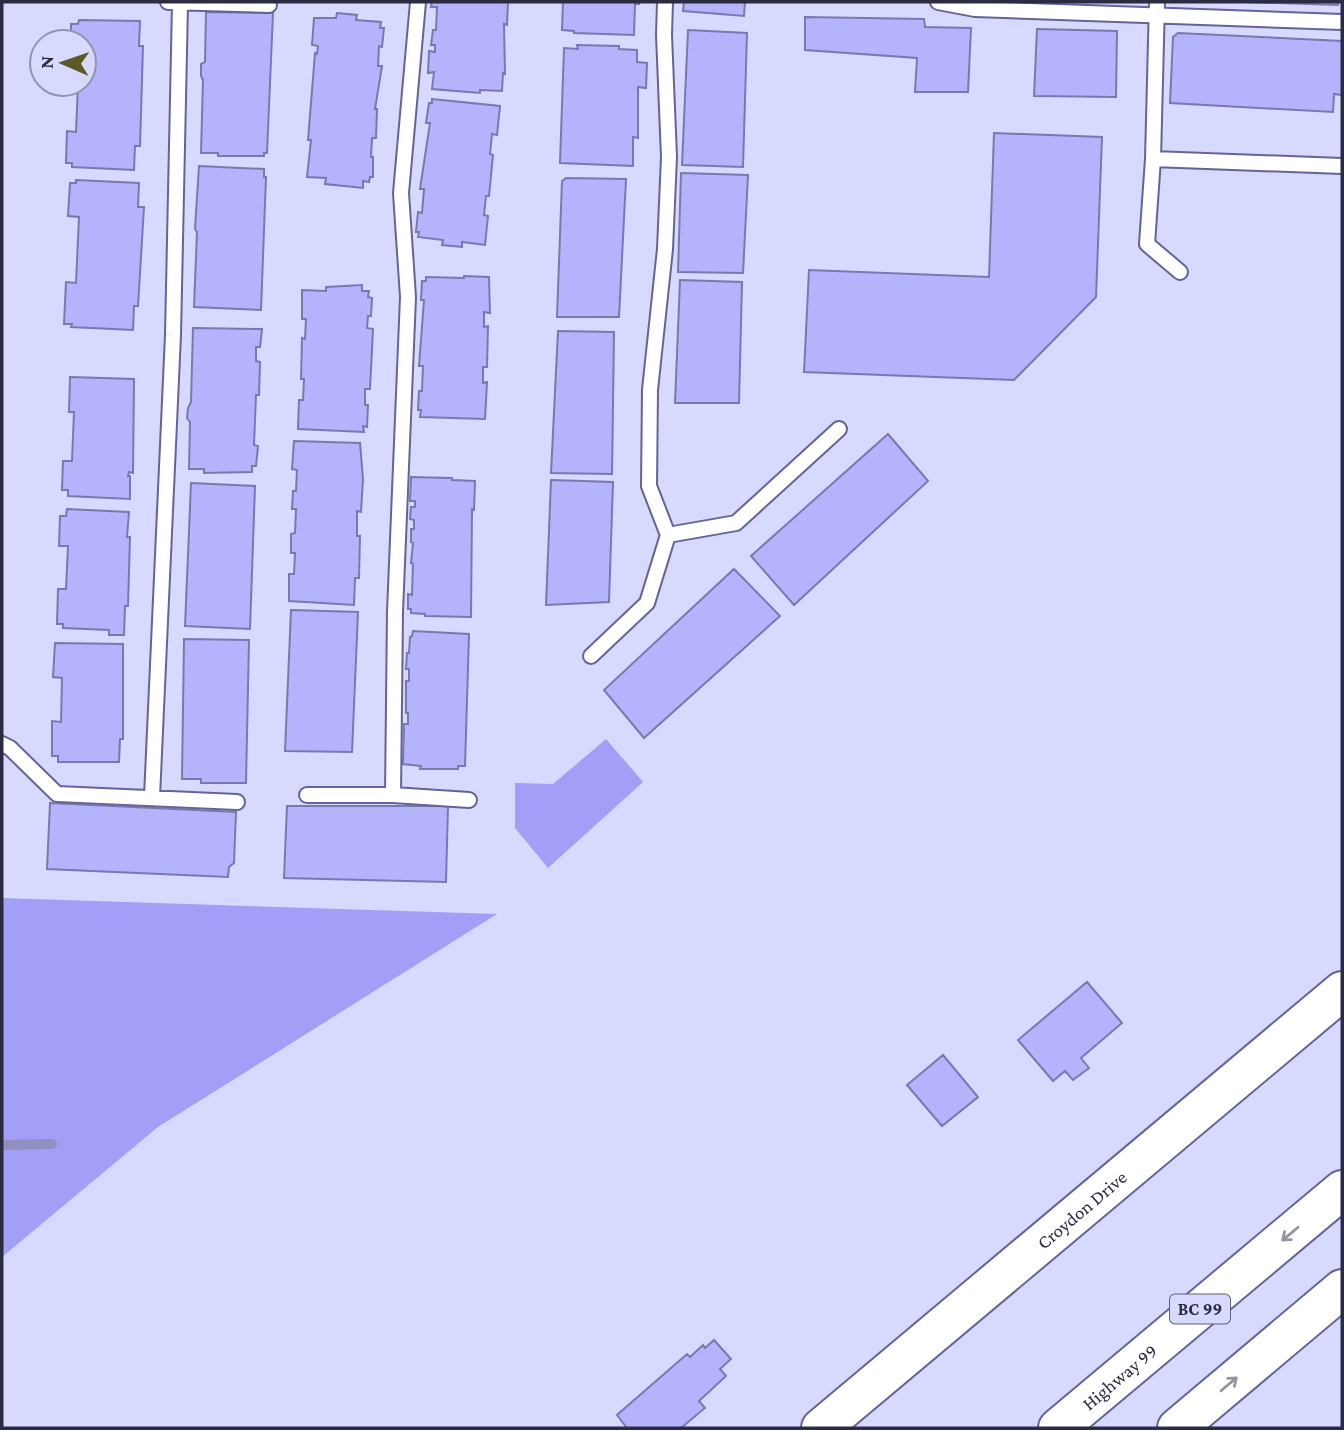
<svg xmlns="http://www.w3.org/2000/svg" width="1344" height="1430" font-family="'Crimson Pro',serif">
  <rect width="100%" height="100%" fill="#d8d9fe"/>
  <path fill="#a39ff6" d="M606,739L643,782L548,868L515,828V783L553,784Z
    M2,898L497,914L158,1127L2,1257Z"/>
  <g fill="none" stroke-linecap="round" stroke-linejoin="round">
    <path stroke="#9190be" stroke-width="10" d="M2,1145L52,1144"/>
  </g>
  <path fill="#b5b3fc" stroke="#7a78b0" stroke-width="2" d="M432,2H508L507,25L504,24L505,74L503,73L502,91L480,90V93L432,89L434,72L428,73L429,51L435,52V45H431L433,30H436L437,7H431Z
    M563,2H639V4H635L634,35L574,33V31L562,30Z
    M684,2H745L744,16L683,11Z
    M1244,2H1338V5Z
    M206,12L273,13L267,153H264V156H218V153H201L203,80L201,76V64L205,62Z
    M337,13L357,15L356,20L381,22L380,28H384L382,47L379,46L378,66H382L375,109H377L376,138H372L371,157H373V177H370L369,182L363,181V188L325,184L326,178L307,177L311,140H308L315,53L317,54L318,46L312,45L314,18H336Z
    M805,17L924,19L925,27L971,28L968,92H915L917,58L805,50Z
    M79,20L140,21L139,46H143L140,146H135L134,170L72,167V163H66L67,131L76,132L78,84H84V42H71V24H78Z
    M1037,29L1117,31L1116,97L1034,96Z
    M688,30L747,33L743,167L682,165Z
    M1178,33L1342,41V95L1334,94L1333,112L1170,103L1173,37Z
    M577,45L619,46V49L637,50V62L647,63L646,88L638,87V138L633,137V166L560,163L564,48L578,49Z
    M432,99L500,106L497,135L492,134L490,154L493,155L489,196H486L484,215L488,216L485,245L462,242V247L442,245L443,240L418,237L419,232H416L418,212L422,213L424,189H420L430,123H426L429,103H432Z
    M994,133L1102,137L1096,297L1014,380L804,372L809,270L989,277Z
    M199,166L264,169V177H266L261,310L194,307L197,232L195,229Z
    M681,173L748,175L743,273L678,272Z
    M566,178L626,179L619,317H557L562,181Z
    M76,180L139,183L138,207H144L138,306H134L133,330L71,327L72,324H64L66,282L76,283L79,217L68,216L70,183H76Z
    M464,276L489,277L490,313L484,312V327L488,326L487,367H483V383L487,382L485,419L420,417L421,410H418L419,391H422L423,366H419L424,300H421L422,281H426V277L464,278Z
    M680,280L742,282L739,403H675Z
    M362,285V291H369L368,297L372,298L371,316H368L367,328L373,329L370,389H365V405H368L367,427L363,426L364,432L298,429L299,400H303L304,379H301L302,338L305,339L306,319H302V290L326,291V287Z
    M193,328L262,329L260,347H256V361L260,362L259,395H256L254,445L258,446L256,466H252V472L204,473V469H189L190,422L187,418L188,408L191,402Z
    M558,331L614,332L612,474L551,473Z
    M70,377L134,379L133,473L129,472L128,476H130V499L68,496V490H62L63,461H72L74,412H69Z
    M888,434L928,481L794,605L751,556Z
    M294,441L360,443L363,479L361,512L357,511V536H360L359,578H355L354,605L289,601V574H294L295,553H291V534L295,533L296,509H292L293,491H296L297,470L292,469Z
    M411,477L452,478V480L475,481L474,510L472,509L471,617L425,616V614L411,613V609H408V594L412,595L413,564L411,563L413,543L411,542V529H414V520L410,519L411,507H415V501H410Z
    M551,480L613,482L609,602L546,605Z
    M191,483L255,486L250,629L185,626Z
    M67,509L129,512L127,537H130L128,606H125L124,635H109V630L63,628V624H57L58,589H66L68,546H59L60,516H66Z
    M734,569L780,616L644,738L604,690Z
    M291,610L358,612L352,752L285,751Z
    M413,631L469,634L465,766H458V769H420L421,766L403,764L404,724H408V713H406V681H409V669H406L407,653H409L410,637L412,636Z
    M184,639L249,640L246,783H201V779H182Z
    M55,643L123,644V739H120L119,762H58V756H52V721L61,722L62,678L53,677Z
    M50,803L236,812L234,863L229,867L228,877L47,869Z
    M287,806H448L446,882L284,878Z
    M1087,982L1122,1023L1081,1058L1089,1068L1073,1080L1065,1071L1053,1081L1018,1040Z
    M943,1055L978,1097L942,1126L907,1085Z
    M714,1340L731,1359L720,1369L726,1376L699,1401L705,1408L681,1428H627L617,1415L687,1354L690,1357L703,1345L705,1348Z"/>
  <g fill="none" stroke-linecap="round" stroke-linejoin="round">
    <defs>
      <path id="lane" d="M168,2L269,5
        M938,2L975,9L1342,22
        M1157,2L1153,159L1147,244L1180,272
        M1153,159L1342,166
        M668,535L736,523L839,429
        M591,656L647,603L668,535L649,486L650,390L665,249L669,157L664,35L665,2
        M2,744L10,748L57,794L237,802
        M307,795H393L469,800
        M393,795L395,612L408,297L401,193L418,2
        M152,797L173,335L180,4"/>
      <g id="secondary">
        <path id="s1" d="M821,1428L1342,991"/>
      </g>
      <g id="highway">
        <path id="s2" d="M1058,1428L1342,1190"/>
        <path d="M1177,1428L1342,1289"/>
      </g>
    </defs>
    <use href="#lane" stroke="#656399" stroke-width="18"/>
    <use href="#secondary" stroke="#656399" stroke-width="42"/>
    <use href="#highway" stroke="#656399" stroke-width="42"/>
    <use href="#lane" stroke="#fff" stroke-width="14"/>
    <use href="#secondary" stroke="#fff" stroke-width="38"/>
    <use href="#highway" stroke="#fff" stroke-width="38"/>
  </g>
  <defs><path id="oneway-shaft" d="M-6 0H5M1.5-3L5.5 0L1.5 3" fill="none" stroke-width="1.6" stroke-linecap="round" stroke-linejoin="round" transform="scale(1.75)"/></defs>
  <g stroke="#9595a0">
    <use href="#oneway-shaft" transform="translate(1290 1234) rotate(140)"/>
    <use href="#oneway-shaft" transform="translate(1229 1384) rotate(-40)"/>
  </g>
  <g text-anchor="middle" stroke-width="6" stroke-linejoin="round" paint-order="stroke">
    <rect fill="#d8d9fe" stroke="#5f5f7a" stroke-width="2" x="1170" y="1294.5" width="60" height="29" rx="5"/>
    <g font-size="18" font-weight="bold" fill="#2b2b42">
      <text x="1200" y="1315">BC 99</text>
    </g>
    <g font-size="19" fill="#2b2b42" stroke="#d8d9fe">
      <text dy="7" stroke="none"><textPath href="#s1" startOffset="340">Croydon Drive</textPath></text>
      <text dy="7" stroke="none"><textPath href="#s2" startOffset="80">Highway 99</textPath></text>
    </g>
  </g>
  <rect width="1344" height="1430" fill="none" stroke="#2b2b42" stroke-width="7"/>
  <g transform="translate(63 63) rotate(272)"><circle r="33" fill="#d8d9fe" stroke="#9393b3" stroke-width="2"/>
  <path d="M0-5L12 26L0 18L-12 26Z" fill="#5c5925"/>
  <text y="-10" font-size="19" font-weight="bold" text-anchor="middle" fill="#2b2b42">N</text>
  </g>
</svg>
